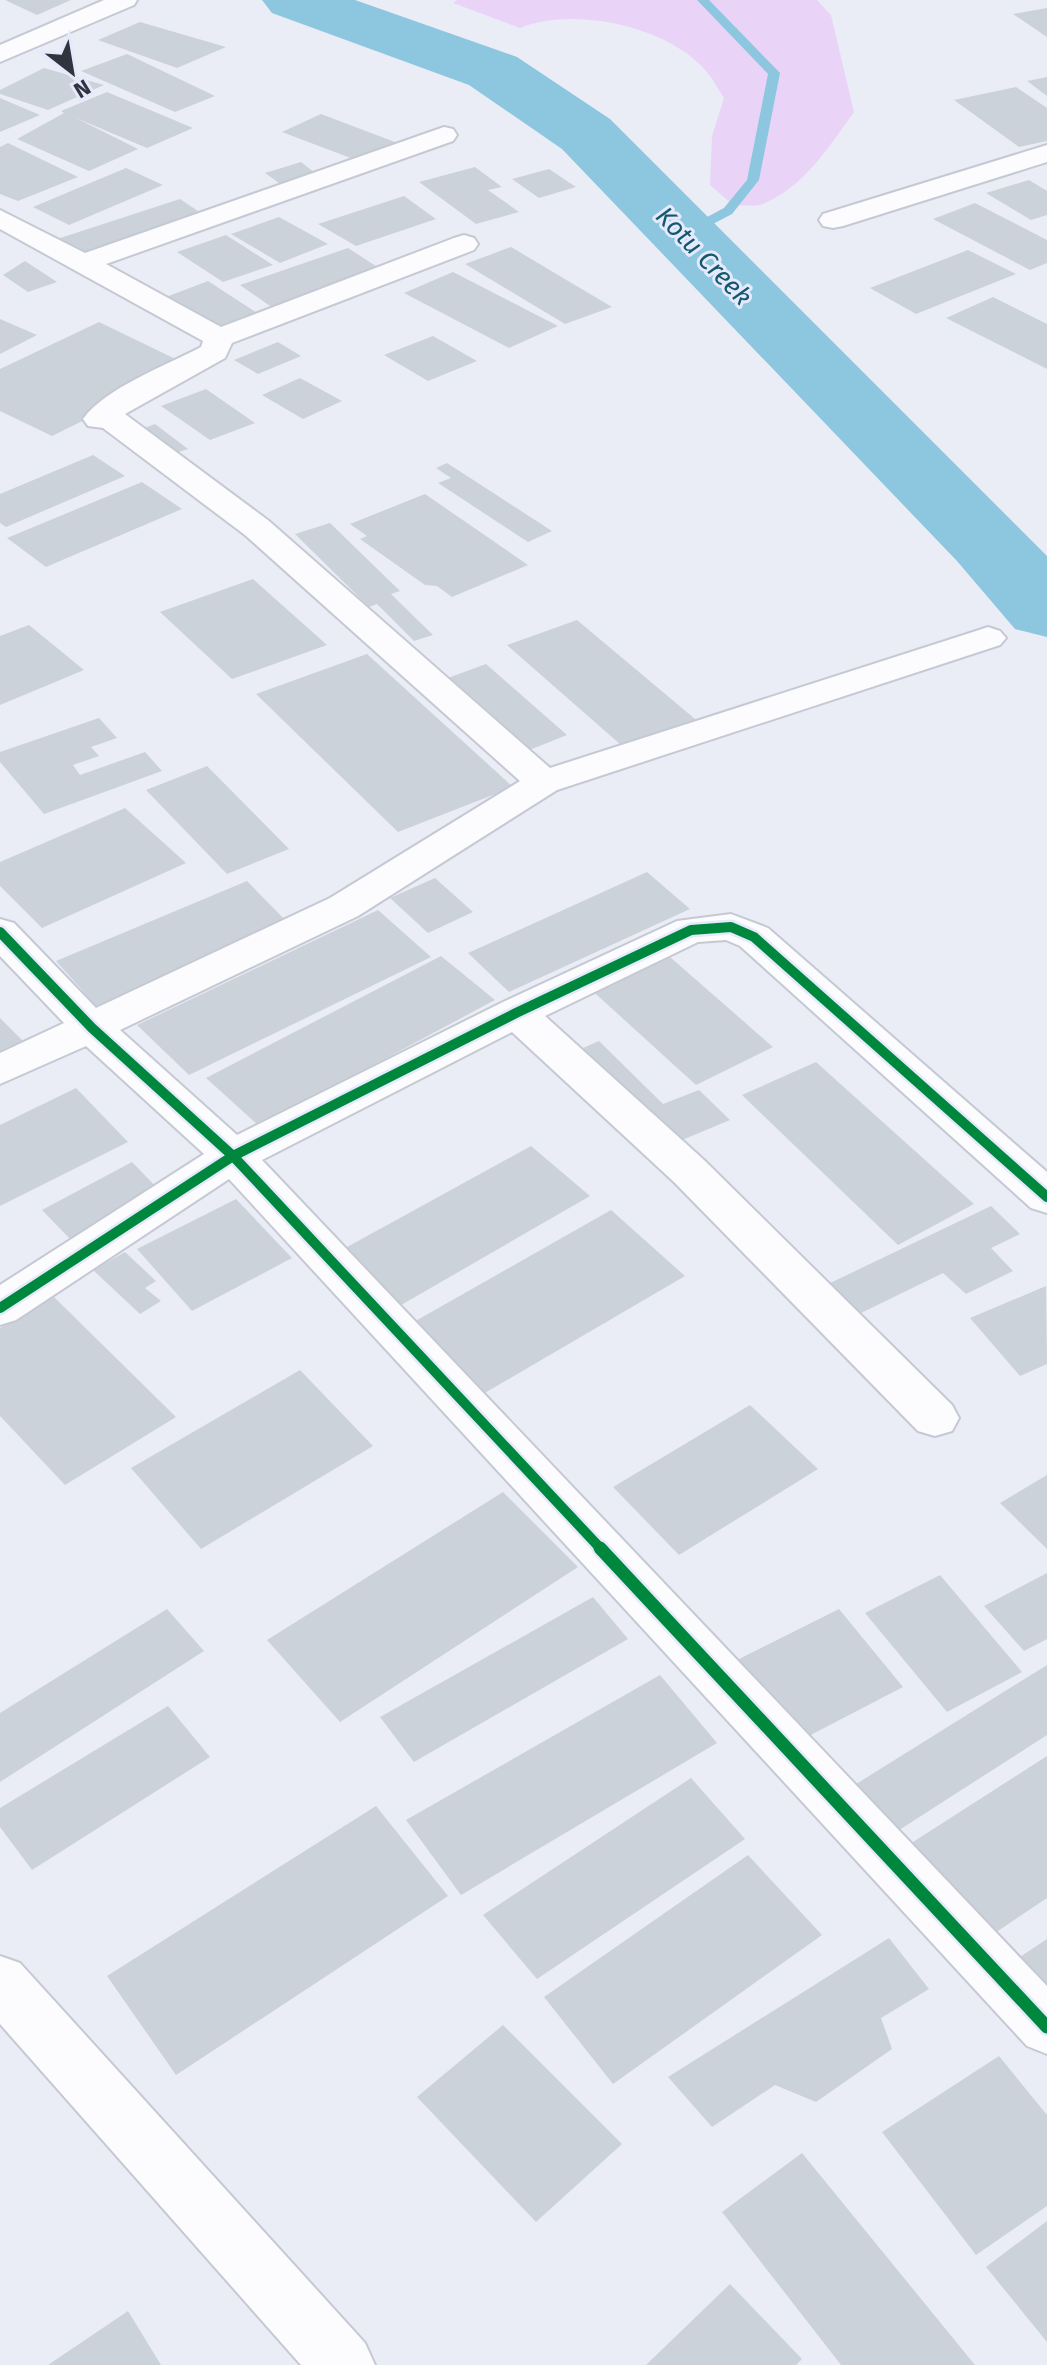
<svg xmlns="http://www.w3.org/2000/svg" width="1047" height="2365" font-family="'Fira Sans',sans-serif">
  <rect width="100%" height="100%" fill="#eaedf6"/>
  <path fill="#e9d4f8" d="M457,0H817L831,15L854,112C830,145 805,186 765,203C757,207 743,205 733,205L710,185L712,136L724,98C718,89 713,79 706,71C668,26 573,6 520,28L453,3Z"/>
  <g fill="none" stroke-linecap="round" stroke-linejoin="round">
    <path fill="#8cc6df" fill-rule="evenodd" d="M697,0H709L780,73L759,180L732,214L686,238L681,237V231L724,208L747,180L768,74Z"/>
    <path fill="#8cc6df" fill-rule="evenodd" d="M262,0H355L517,57L610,119L1047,556V637L1015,629L957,561L562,149L469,85L272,13Z"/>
  </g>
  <path fill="#ccd2da" d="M5,0H71L37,15Z
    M1047,8V37L1013,14Z
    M140,22L226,47L177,68L98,40Z
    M127,54L215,96L175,112L81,71Z
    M44,68L104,85L48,110L0,94V90Z
    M1047,77V96L1027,81Z
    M1016,87L1047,108V141L1019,147L954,100Z
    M107,92L193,128L147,148L76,118L138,149L89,171L17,139L64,113L61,111Z
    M0,98L40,115L0,132Z
    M321,114L408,147L369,165L282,132Z
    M8,143L78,177L18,201L0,194V147Z
    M301,162L319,176L282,185L265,173Z
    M475,167L502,187L488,190L519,212L476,224L419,182Z
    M126,168L163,185L69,225L33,207Z
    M549,169L576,187L539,198L512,179Z
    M1029,180L1047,191V215L1031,220L986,193Z
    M404,196L436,219L356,246L318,224Z
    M180,199L213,221L83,264L51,241Z
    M975,203L1047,240V263L1030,270L933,219Z
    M279,217L328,244L280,263L231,234Z
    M226,235L273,265L223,282L177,252Z
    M511,247L612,307L565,324L465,264Z
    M348,248L382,270L273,308L240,285Z
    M968,250L1016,274L916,314L870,288Z
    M25,261L57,282L28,292L3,275Z
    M453,272L558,326L509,348L404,293Z
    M208,281L268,320L210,341L145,305Z
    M993,297L1047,324V369L946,318Z
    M0,319L37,335L0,354Z
    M99,322L192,367L52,436L0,411V369Z
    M433,336L477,361L428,381L384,355Z
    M278,342L301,356L258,374L234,360Z
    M300,378L342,401L303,419L262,395Z
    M206,389L255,423L210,440L161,406Z
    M155,424L188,449L160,458L129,434Z
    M93,455L125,476L6,527L0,523V494Z
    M447,463L552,531L528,542L438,483L451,478L436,468Z
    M142,482L182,509L46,567L7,538Z
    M425,494L528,565L452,597L437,586L425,585L360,539L367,536L350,524Z
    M330,523L400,591L391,594L433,635L414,641L377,604L369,607L295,534Z
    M253,579L327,645L232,679L160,612Z
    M577,620L701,724L629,752L507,645Z
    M29,625L84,670L0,705V636Z
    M367,654L513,787L398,832L256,694Z
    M486,664L567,735L507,759L426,686Z
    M99,718L117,738L91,747L99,756L73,765L80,775L145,752L162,771L44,814L0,762V752Z
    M207,766L289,849L227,874L146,790Z
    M125,808L186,863L42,928L0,886V862Z
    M647,872L690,909L509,992L468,953Z
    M435,878L473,912L428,933L390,898Z
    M247,881L290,925L98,1008L56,961Z
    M378,910L431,957L189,1075L137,1025Z
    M662,950L773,1047L696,1085L586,985Z
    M441,956L495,1000L259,1126L206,1078Z
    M0,1018L25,1043L0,1055Z
    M599,1041L663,1104L699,1090L730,1120L663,1148L569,1054Z
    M816,1062L974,1204L898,1245L742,1095Z
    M76,1088L128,1142L0,1206V1125Z
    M531,1146L590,1196L396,1308L338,1252Z
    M132,1162L164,1195L74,1243L42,1210Z
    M236,1199L292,1258L192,1311L137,1249Z
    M991,1206L1020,1234L991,1248L1013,1271L966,1294L943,1273L855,1316L826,1285Z
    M611,1210L685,1276L483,1394L412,1323Z
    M125,1252L156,1281L145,1288L161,1301L140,1314L93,1270Z
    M1046,1286L1047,1364L1020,1376L970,1318Z
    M54,1297L176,1417L65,1485L0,1416V1328Z
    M300,1370L373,1446L201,1549L131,1468Z
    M750,1405L818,1469L679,1555L613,1487Z
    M1047,1475V1549L1000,1503Z
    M503,1492L578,1567L340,1722L267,1640Z
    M1047,1573V1639L1024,1651L984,1606Z
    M940,1575L1022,1672L947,1712L865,1613Z
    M593,1597L628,1639L414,1762L380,1717Z
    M167,1609L204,1651L0,1782V1713Z
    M839,1609L903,1687L776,1753L715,1671Z
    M1047,1665V1735L865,1852L824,1804Z
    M660,1675L717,1743L461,1895L406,1820Z
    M168,1706L210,1757L32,1870L0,1827V1808Z
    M1047,1756V1898L980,1943L899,1851Z
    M691,1778L745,1839L537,1979L483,1915Z
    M376,1806L448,1896L176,2075L107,1976Z
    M748,1855L822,1935L613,2084L544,1997Z
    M889,1938L929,1989L881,2018L892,2049L816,2102L775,2085L712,2127L668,2077Z
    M1047,1939V2046L988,1978Z
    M503,2025L622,2144L536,2222L417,2097Z
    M999,2056L1047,2115V2206L976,2255L882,2132Z
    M802,2153L975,2365H841L722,2212Z
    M1047,2221V2342L986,2267Z
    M730,2284L802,2359L796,2365H646Z
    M128,2311L161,2365H48Z"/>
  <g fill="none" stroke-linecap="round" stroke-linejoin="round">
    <defs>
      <path id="minor" d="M444,127L453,129L457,135L453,141L106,264L221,327L454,238L464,235L474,238L478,244L474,250L232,343L225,358L125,414L269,521L550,768L976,631L988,627L1000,631L1006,638L1000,645L557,790L358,916L120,1030L237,1135L501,1003L677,921L731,914L768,928L1047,1172V1213L1031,1208L740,946L726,940L698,942L545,1016L704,1160L952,1405L959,1418L952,1431L935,1436L918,1431L674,1182L512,1032L262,1160L1047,1986V2054L1027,2046L229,1179L16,1320L0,1325V1285L204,1154L86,1046L0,1084V1053L64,1023L0,956V919L14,923L96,1008L330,898L520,781L245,535L103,428L88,426L83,419C105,388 167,365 201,347L203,341L0,229V210L85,253Z
        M1047,145V162L843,226L833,228L823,226L819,220L823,214Z
        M0,1956L20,1963L365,2343L375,2365H301L0,2024Z"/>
      <path id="primary" d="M104,0H137L134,5L0,62V45Z"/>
    </defs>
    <use href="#minor" stroke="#c5c9d3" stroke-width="4"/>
    <use href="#primary" stroke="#c5c9d3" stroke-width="4"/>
    <use href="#minor" fill="#fcfcfe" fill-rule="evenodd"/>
    <use href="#primary" fill="#fcfcfe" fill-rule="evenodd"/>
    <defs>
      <path id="cycleway-far1" d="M0,932L92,1028L233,1156L602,1550
        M0,1308L233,1156L516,1013L691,930L731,927L754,937L1047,1197"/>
      <path id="cycleway" d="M600,1548L1047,2027"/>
    </defs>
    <use href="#cycleway-far1" stroke="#e4eafc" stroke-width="15"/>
    <use href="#cycleway" stroke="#e4eafc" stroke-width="18"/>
    <use href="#cycleway-far1" stroke="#00873e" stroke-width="10"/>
    <use href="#cycleway" stroke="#00873e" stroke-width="13"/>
  </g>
  <g text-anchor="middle" stroke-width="6" stroke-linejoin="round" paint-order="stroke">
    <g font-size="26" font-style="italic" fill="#14576d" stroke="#e4eafc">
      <text transform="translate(704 256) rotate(46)" y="9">Kotu Creek</text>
    </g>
  </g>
  <g transform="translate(72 72) rotate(149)" stroke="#e4eafc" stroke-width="6" paint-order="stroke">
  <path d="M0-6L14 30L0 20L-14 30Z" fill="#30343f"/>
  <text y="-12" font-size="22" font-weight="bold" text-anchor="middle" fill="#30343f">N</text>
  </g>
</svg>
